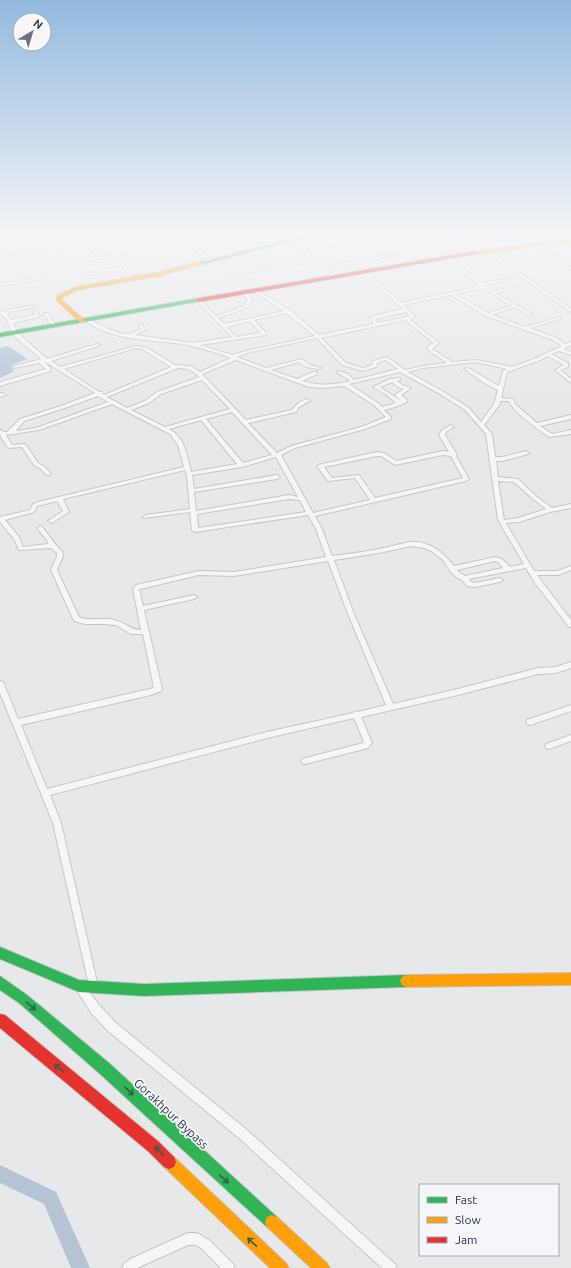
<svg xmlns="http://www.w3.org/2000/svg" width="571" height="1268" font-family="Ubuntu,sans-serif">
  <rect width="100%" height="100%" fill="#e6e8ea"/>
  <path fill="#b4c4d5" d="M8,346L27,359L12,365L13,372L0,378V348Z"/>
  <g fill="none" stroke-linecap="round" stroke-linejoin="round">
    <path fill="#b4c4d5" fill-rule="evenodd" d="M0,1165L56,1192L90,1268H71L44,1204L0,1183Z"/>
    <defs>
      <path id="street" d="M36,232H40L42,234L63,232L44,236L54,247L86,242L84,238L83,232H87L88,238L90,241L111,237L105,232H110L114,235V239L91,243L100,257L125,252V254L112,257L133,279L130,280L120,270L88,275V273L118,267L108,257L67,264L53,250L0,259V257L51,248ZM88,244L97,257L68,262L56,249Z
        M196,232H201L187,238L189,241L212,260V262H210L185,242L184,237Z
        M209,232H215L195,238L193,237Z
        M257,232H262L268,236V238L265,239L272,244V246H270L261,240V238L264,237Z
        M436,232H441L453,238V241L471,254L468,255L450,242V239Z
        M480,232H484V234L508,249L505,250L481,235Z
        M525,232H530L552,243L549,244Z
        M546,232H551L554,235L551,236Z
        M317,233L334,245V247H332L316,235V233Z
        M301,244C307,248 309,256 315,261C324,267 338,260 349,263L396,253L398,254L349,265L342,263L325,266L336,276L337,277L335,278L324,268L312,262L239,274L237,273L239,272L310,260L299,245Z
        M536,244H538L571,267V270L536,246Z
        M487,251H489L571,309V312L487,253Z
        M446,257H448L482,283L506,279V281L485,285L492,291L514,287V289L495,293L532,314L528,315L515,307L492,315L525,327L560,317V319L530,328L557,338L565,344L571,342V345L563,349L571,352V355L559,351L551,354L568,363V367L560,370L571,379V383L555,370L564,365L548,356L538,361L507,372L501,398L513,399L515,404L537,423L571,415V419L540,426L552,434L571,430V434L549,437C539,430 513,412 509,401H500V404L484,425L492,434L495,457H502L526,451L529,453L528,454L502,461H496L498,477L518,479L537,497L552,508L571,504V508L550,512L519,522L506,523L534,571H557L571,566V570L558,575H537L571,620V627H569L535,583L526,568L469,579L471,582L475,583L500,578L503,580L500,582L475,587L467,586L462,580L456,577L450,571L443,560L431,551L424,548L411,546L379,553L334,560L354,614L393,704L458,689L538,668L556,667L571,662V668L556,673L538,674L458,695L361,717L372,743L368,748L305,764L302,763L301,761L302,759L363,743L364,742L354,718L267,738L50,795L61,823L98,987L96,990L93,992L90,990L53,823L0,693V681L3,682L4,684L18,719L154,688L143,634H131L116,625L105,624H85L74,621L51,570L57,556V553L51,548L19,550L14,539L0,522V517L30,510L33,504L38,502L184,467L178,445L170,434L112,404L39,430L6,435L12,445L25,444L38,463L45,467L51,474L50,475H46L41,469L34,465L22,447L8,448L0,435V430L4,432H7L20,419L61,406L95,393L44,361L51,369V371L0,386V382L46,369L39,363L14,368V366L41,359C33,351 22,344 14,335C8,328 11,320 0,314V311L4,312L8,310L34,305V307L9,312L7,314L11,320L35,315L33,312L35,311L40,315L38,317L13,323L17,332L47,359L97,344L101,345L51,361L60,367L136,346L145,347L175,365L191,366L200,372L231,358C217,353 202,348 187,345C155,339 110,342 85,320L89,319C97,324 120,336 130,334C134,333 138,330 141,329L139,325L141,324L146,329L135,335L193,343L232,337L197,301L201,300L216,316L245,306V303L248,300L242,293L246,292L253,300L249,303V307L218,318L224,324L284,311L254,292V291L256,290L290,310L319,335L374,324L370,318V317L403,309L364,273V271H366L401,303L481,286H478V284L446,259ZM484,288L512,306L488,313L455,294ZM451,295L486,316L553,340L562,346L534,359L512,367L476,360L452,362L432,349L439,343L409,319L414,318V315L403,305ZM406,312L410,316L378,323L375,319ZM286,313L315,336L246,351L232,355L200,345L266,335V333L254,320ZM405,320L434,343L428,346L427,349L447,363L423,366L405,370L387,357L373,361L372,365L363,368L346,363L321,338ZM250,321L261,333L236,337L226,327ZM317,338L342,365L363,371L376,367L377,363L386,360L398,369L354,380L348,374L339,371L337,372C340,375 346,377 350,381C334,385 317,386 302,381L317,374V372H313L297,379L271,370L299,362L306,367L319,369L321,368L310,365L302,359L266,368L237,357L247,353ZM136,348L142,349L171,367L104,395L102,392H99L64,369ZM236,360L309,387L321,388L344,386L374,405L386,417L361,427L291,446L277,453L248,423L296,412L299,407L310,401L307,399C301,401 296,404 292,410L246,420L202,374ZM476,362L507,369L503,371L499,386L468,368L464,369L486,384L498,390L494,404L481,422L469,408L444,392L408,372L423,368ZM178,368C187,368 193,370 199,377L157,392L145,401L127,408L107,397ZM400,372L440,394L465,410L486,434L498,520L524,564L510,567L502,559L495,557L454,566C444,553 428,540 410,542C399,544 389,547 379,549C364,552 348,554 332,556L322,529L315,516L466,481L469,479L456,456L457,455L445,435L446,432L454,427L451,425L442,430L439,435L449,452L443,451L396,461L384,453L377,452L318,465L317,466L328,481L355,478L370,500L313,513L281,455L295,448L365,429L391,419V417L384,410L395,407L407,402V400L401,395L411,388L402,385L397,381L400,380V378L390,379L373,387L387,395L396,403L382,407L378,403L349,384ZM202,380L230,409L165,427L131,410L149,403L161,394ZM392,382L398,387L404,389L395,395L401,401L380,387ZM98,396L108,402L36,428L16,431L24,421L65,408ZM232,412L272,455L243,463L206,419ZM201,420L237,464L191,472C187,456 185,437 169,429ZM443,455L451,456L463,478L375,498L359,475L332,478L324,467L377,456H381L395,465ZM276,457L298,497L289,495L196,511L194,492L277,479L280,477L277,475L194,489L192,475L242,467ZM185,470L187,477L190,509L146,515L143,517L144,518L190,512L192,530L195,532L308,515L316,529L326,557L234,572L199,571L136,585L133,589L141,630C129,630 126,622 114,620C103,617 90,622 79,617L57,570L63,556L62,551C54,544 49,535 42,527L40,526L37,528L47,540L48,544L23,547L19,537L5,520L34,512L37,506L57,501L63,511L48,521L51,523L53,522L69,512L63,499ZM498,481L514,482L533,499L546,509L518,518L504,520ZM289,499L300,500L306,512L198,528L197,514ZM328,561L348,614L386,705L358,712L356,711L353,713L267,732L47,789L21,725L151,695L161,691L162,689L144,610L194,599L197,597L194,595L143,606L139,589H140L199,575L234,576ZM495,561L498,562L503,568L465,576L460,573L457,570Z
        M214,259H216L235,277V279H233L214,261Z
        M41,277L43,278L42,279L0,286V284Z
        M44,313H48L56,326V327H52L44,314Z
        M0,393L5,394L6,395L0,397Z
        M571,705V711L530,725L527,724L526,722L527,720Z
        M571,735V741L549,749L546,748L545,746L546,744Z
        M79,981L82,983L100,1006L116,1023L247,1130L395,1264L397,1268H382L239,1138L108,1031L92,1014L76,989L74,986L76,983Z
        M188,1233H197L209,1240L233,1264L235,1268H221L201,1248L196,1245H188L137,1268H122L124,1264L130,1259Z"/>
      <path id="fast" d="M320,232H328L200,265L197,263Z
        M199,298L201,299V301L0,337V333Z
        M0,947L79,980L144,984L406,975L410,977L412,981L410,985L406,987L144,996L79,992L0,959Z
        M0,976L27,995L109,1063L277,1217L279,1222L277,1227L272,1229L267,1227L99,1073L19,1003L0,990Z"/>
      <path id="slow" d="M571,238V242L475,255L472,253L475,251Z
        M200,261L202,262V264L160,276L77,290L63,297L62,300L84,320V322H80L56,300L58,295L76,287L159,272Z
        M571,973V985L406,987L402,985L400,981L402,977L406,975Z
        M169,1155L174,1157L286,1263L289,1268H270L164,1167L162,1162L164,1157Z
        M272,1215L277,1217L327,1263L330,1268H311L267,1227L265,1222L267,1217Z"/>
      <path id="jam" d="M475,251L477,252V254L199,302L196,300L199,298Z
        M0,1014L5,1015L159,1142L174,1157L176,1162L174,1167L169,1169L164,1167L149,1152L0,1028Z"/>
    </defs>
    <use href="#street" stroke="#c4c6c8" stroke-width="2"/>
    <use href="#fast" stroke="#c4c6c8" stroke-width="2"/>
    <use href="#slow" stroke="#c4c6c8" stroke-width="2"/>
    <use href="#jam" stroke="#c4c6c8" stroke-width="2"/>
    <use href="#street" fill="#f5f6f7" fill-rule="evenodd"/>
    <use href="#fast" fill="#30b455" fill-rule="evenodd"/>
    <use href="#slow" fill="#ff9f0a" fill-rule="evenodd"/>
    <use href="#jam" fill="#e5322d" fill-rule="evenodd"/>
  </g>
  <defs><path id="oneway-shaft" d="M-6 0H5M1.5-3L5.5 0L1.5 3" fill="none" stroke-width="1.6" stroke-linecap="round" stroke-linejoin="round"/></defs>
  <g stroke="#2d614b">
    <use href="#oneway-shaft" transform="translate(31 1006) rotate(41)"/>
    <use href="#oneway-shaft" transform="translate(59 1068) rotate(-141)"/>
    <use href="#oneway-shaft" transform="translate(129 1091) rotate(43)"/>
    <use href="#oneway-shaft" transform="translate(159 1151) rotate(-136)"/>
    <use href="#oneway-shaft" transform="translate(224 1179) rotate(43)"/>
    <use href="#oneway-shaft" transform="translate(252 1242) rotate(-137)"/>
  </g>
  <linearGradient id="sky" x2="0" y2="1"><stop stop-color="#93bae0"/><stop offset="0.57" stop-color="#f4f5f6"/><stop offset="1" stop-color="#f4f5f6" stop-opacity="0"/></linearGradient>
  <rect width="571" height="410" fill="url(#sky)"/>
  <g text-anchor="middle" stroke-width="3.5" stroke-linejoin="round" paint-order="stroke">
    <g font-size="12" fill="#2b3445" stroke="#f4f6f9">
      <text transform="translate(171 1114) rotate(43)" y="4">Gorakhpur Bypass</text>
    </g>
  </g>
  <rect x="419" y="1184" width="140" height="72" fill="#f4f6f9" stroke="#a4a8b1"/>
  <rect x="427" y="1197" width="20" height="6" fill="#30b455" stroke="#a4a8b1"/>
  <text x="455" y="1204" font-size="12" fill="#2b3445">Fast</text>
  <rect x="427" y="1217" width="20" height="6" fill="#ff9f0a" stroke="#a4a8b1"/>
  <text x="455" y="1224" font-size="12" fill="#2b3445">Slow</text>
  <rect x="427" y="1237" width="20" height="6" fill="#e5322d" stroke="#a4a8b1"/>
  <text x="455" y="1244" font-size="12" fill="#2b3445">Jam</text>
  <g transform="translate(32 32) rotate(38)"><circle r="19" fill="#f4f6f9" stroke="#a4a8b1"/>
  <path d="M0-3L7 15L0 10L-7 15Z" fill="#6c737f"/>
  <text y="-6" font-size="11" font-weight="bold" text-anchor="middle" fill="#2b3445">N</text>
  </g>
</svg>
